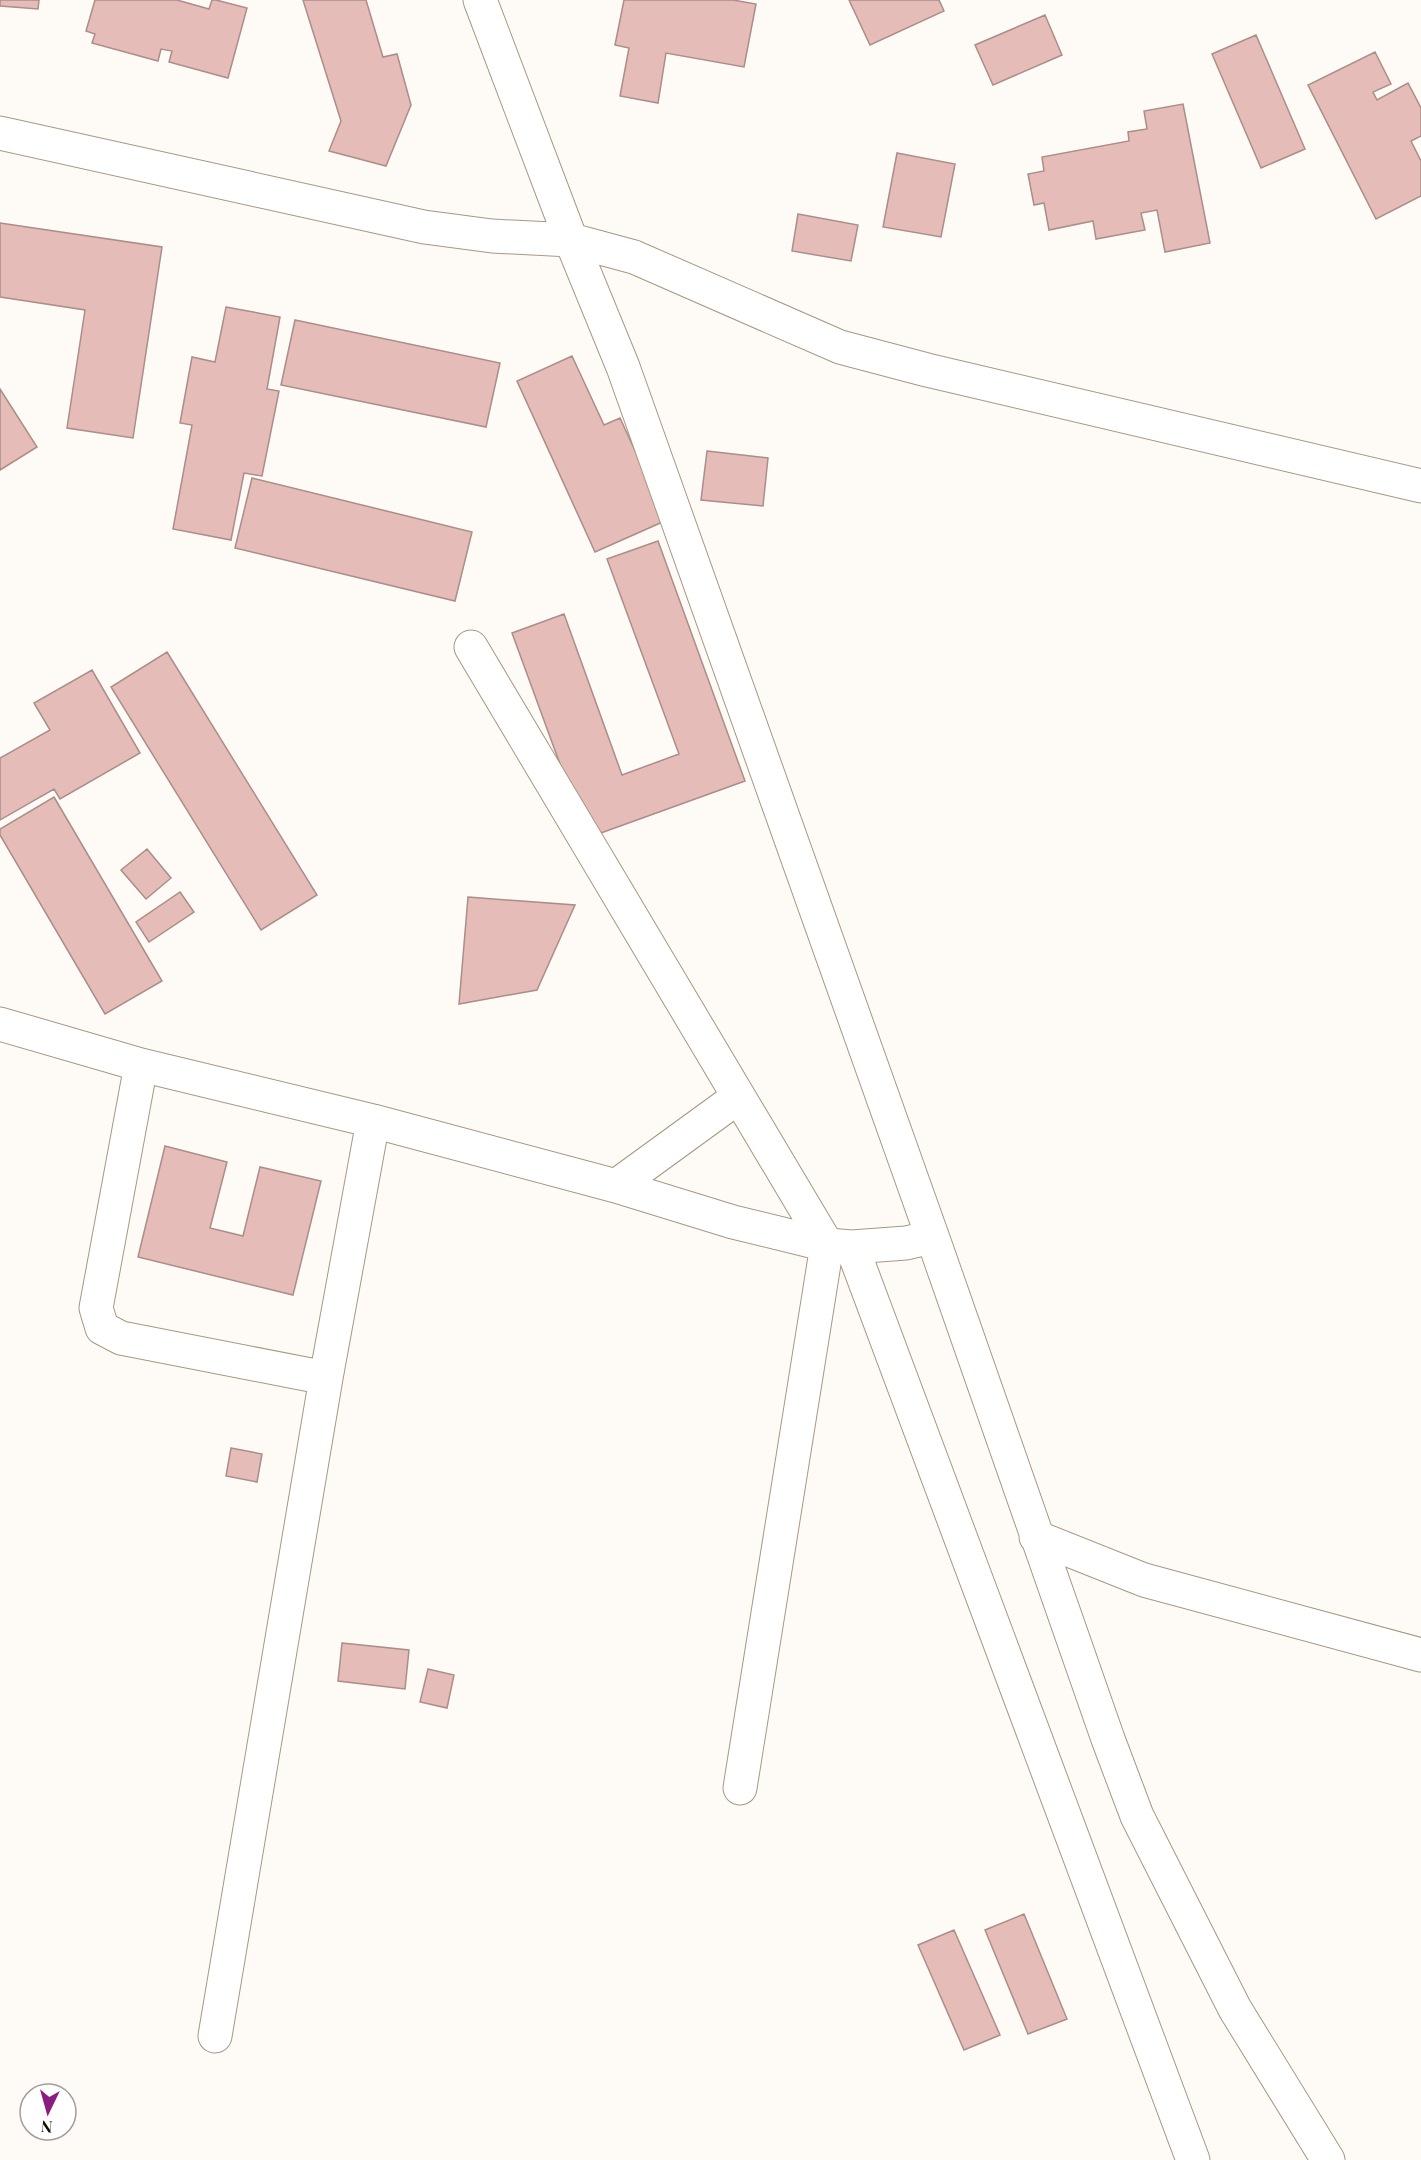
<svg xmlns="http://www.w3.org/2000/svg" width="1421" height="2160" font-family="'Playfair Display',serif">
  <rect width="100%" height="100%" fill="#fefbf6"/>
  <path fill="#e5bcb7" stroke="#ab8d89" stroke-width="1.5" d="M0,0H39L38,9L0,6Z
    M95,0H177L209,9L212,0H216L247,8L228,78L169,62L172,51L161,49L158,61L92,43L95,34L86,31Z
    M303,0H366L383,57L397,54L411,105L386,166L329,151L341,121Z
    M624,0H733L756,4L744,67L666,53L658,103L620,96L629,48L615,45Z
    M849,0H939L944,11L870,45Z
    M1045,15L1062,55L993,85L975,45Z
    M1256,35L1305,149L1261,168L1212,54Z
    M1375,52L1391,84L1373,92L1377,100L1408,83L1421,108V136L1411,141L1421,161V196L1376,219L1308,85Z
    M1183,104L1210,243L1165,252L1157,210L1141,213L1145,230L1096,239L1093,221L1049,230L1044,203L1034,205L1028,174L1044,171L1042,157L1129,141L1128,132L1147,129L1144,111Z
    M897,153L955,164L941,237L883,227Z
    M798,214L858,225L851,261L792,251Z
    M0,223L162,247L133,438L67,428L85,310L0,297Z
    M226,307L280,317L267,389L279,391L262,476L244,473L231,540L173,529L192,425L180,423L192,357L215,362Z
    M295,320L500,363L486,427L281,385Z
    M572,356L604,425L620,418L667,520L595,552L517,381Z
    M0,389L37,447L0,470Z
    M707,451L768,458L763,506L701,500Z
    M252,478L472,532L455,601L235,548Z
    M658,541L745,781L587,838L512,633L564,614L622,775L679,754L607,559Z
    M167,652L317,895L261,930L111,687Z
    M92,670L140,753L60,799L54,789L0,820V758L50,730L34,703Z
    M54,797L162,981L105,1014L0,835V829Z
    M147,849L171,878L146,899L121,870Z
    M180,892L194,912L149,942L136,922Z
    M468,897L575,905L537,990L459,1004Z
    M165,1146L227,1162L210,1228L243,1236L260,1167L321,1181L293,1295L138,1257Z
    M231,1448L262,1454L257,1482L226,1476Z
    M342,1643L409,1650L405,1689L338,1681Z
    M428,1669L454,1675L447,1708L420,1702Z
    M1024,1914L1067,2019L1028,2034L985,1930Z
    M954,1930L1000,2035L964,2050L918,1945Z"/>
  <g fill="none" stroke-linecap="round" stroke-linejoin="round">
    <defs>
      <path id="minor" d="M480,0L571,240L634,257L840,347L927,370L1421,486
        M0,133L424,227L492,236L571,240L623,367L936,1247L1108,1739L1137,1816L1235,2009L1328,2160
        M471,647L827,1245L740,1788
        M0,1024L141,1065L373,1121L616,1186L733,1222L827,1245L852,1247L906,1243L932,1237
        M141,1065L96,1308L102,1328L121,1338L326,1378
        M616,1186L737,1098
        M852,1247L1193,2160
        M1036,1537L1144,1580L1421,1655
        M215,2036L326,1378L373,1121"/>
    </defs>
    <use href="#minor" stroke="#a79881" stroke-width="35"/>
    <use href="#minor" stroke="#fff" stroke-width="33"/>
  </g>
  <g transform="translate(48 2112) rotate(185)"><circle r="28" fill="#ffffff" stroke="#a19f9b" stroke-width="1.5"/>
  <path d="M0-4.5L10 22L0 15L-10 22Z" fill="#8b1d81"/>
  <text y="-9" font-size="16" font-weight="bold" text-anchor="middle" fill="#130e06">N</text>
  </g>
</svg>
